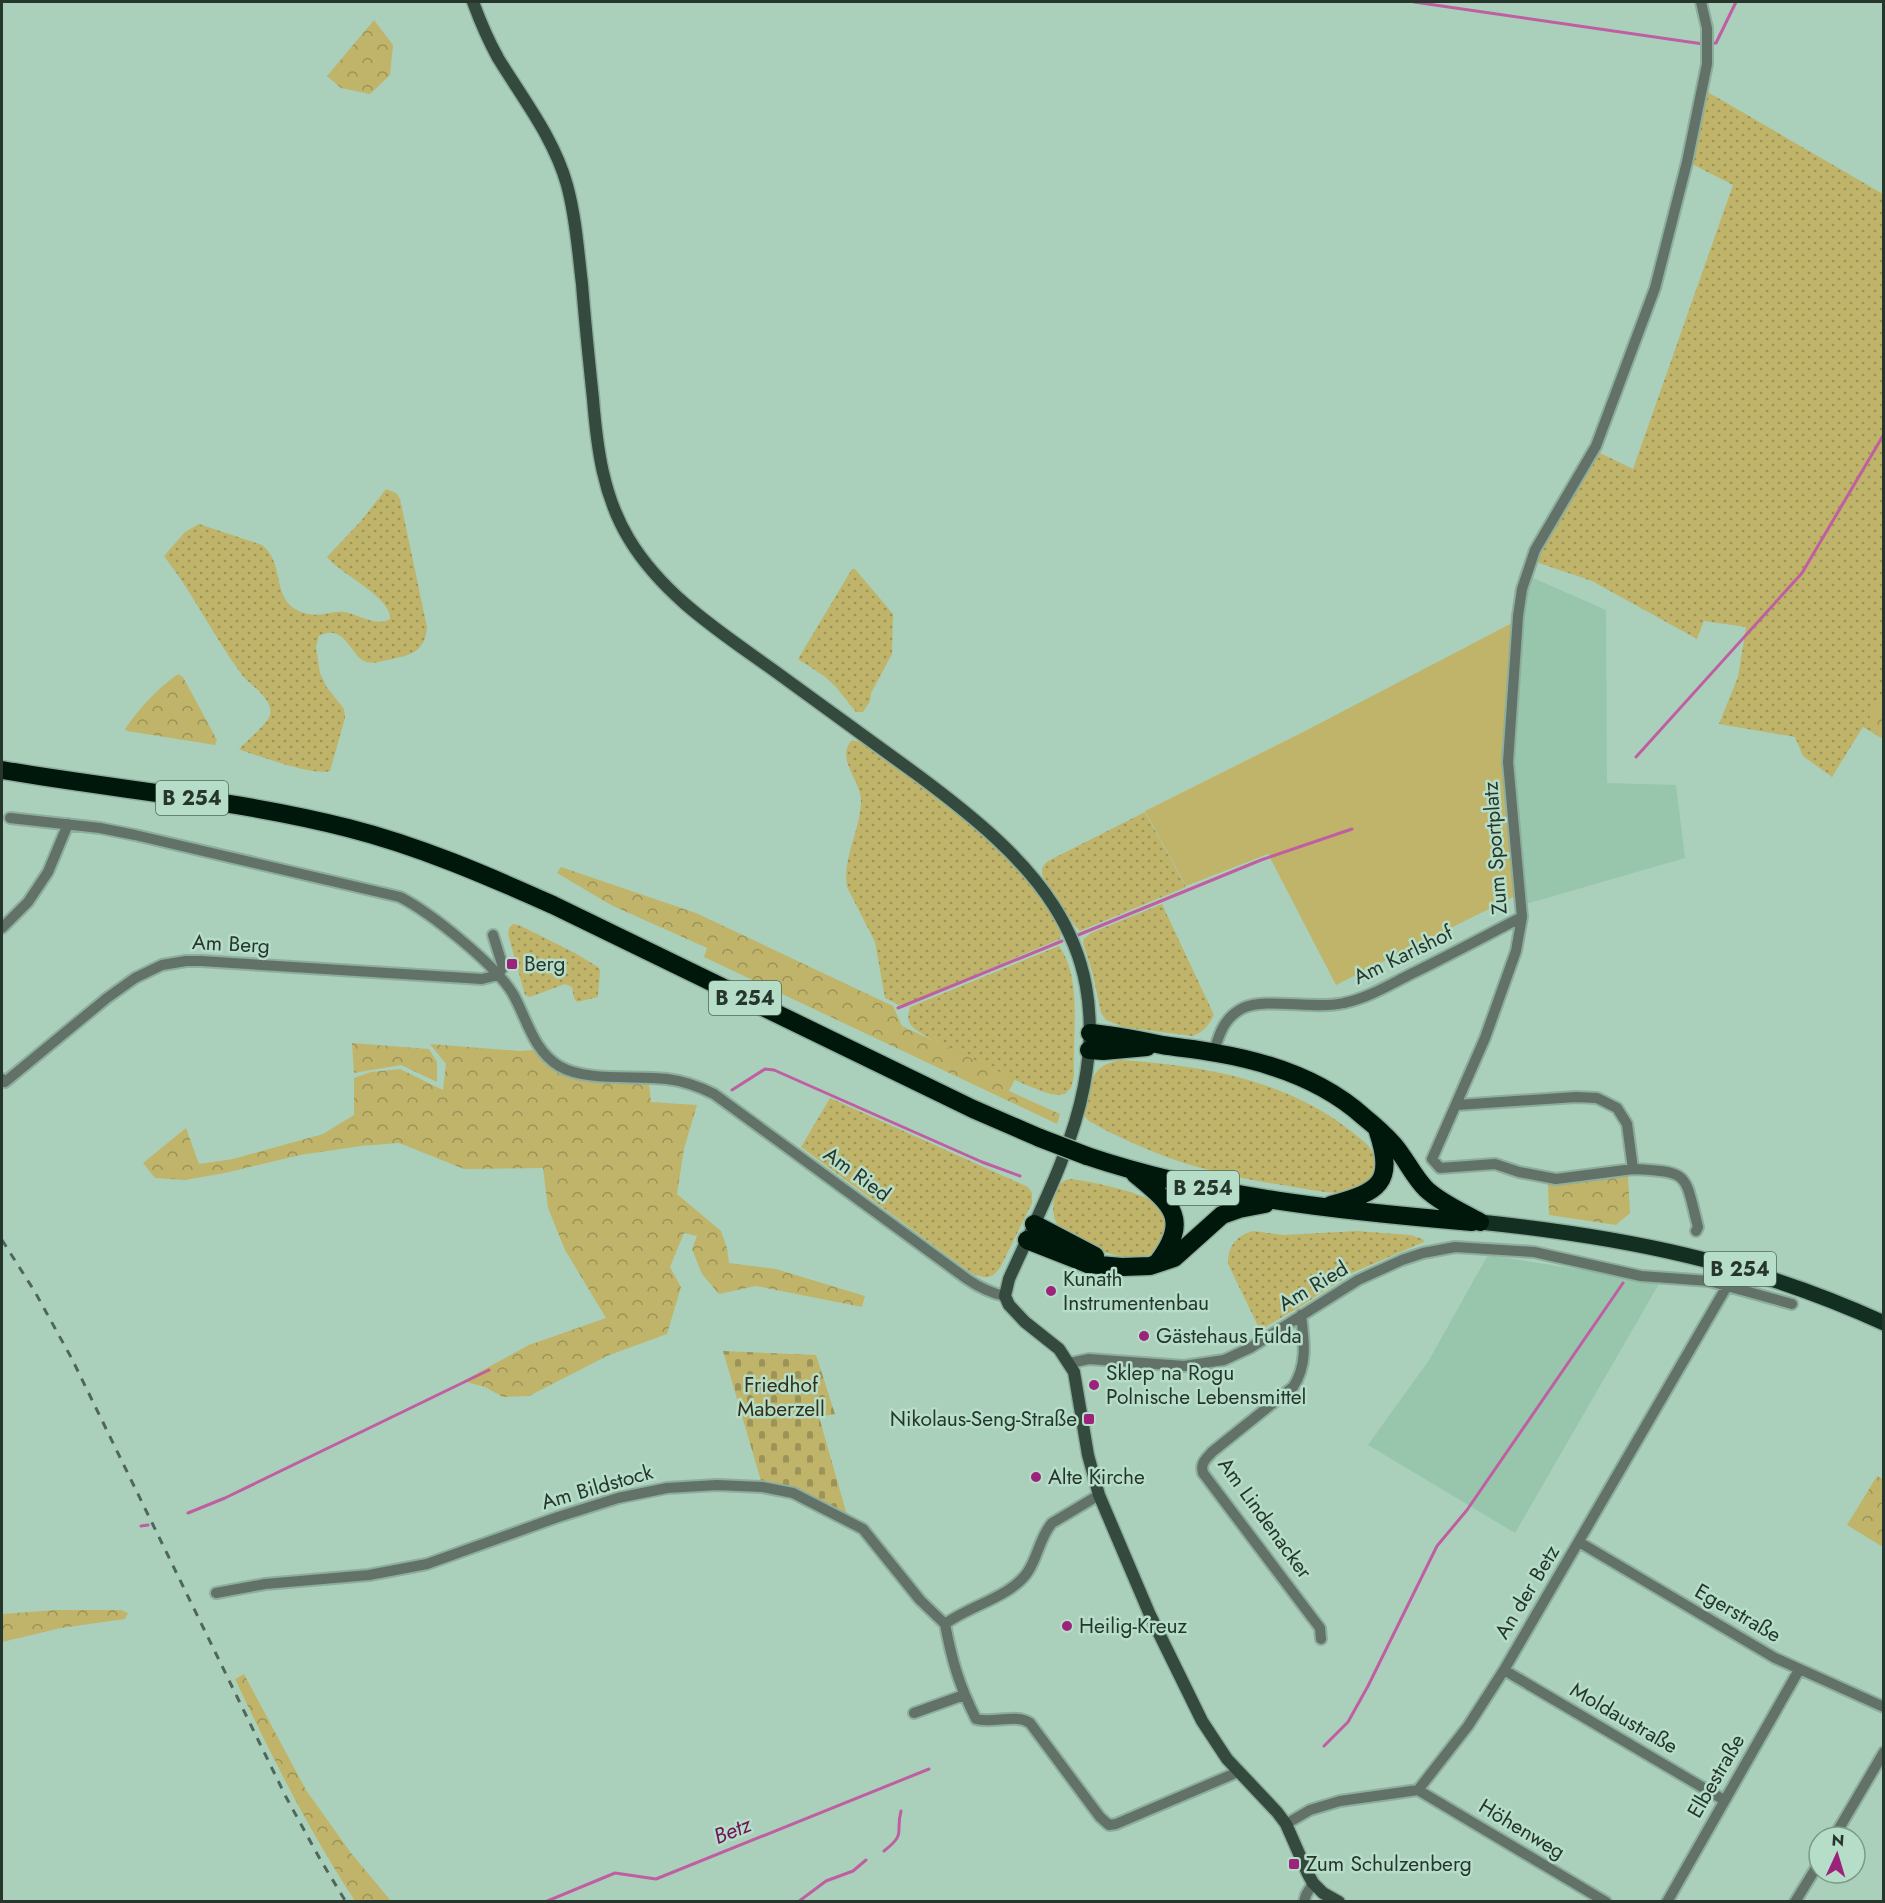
<svg xmlns="http://www.w3.org/2000/svg" width="1885" height="1903" font-family="Jost,sans-serif">
  <defs>
    <pattern id="grass-dots" width="8" height="8" patternUnits="userSpaceOnUse" patternTransform="scale(1.5)"><rect width="8" height="8" fill="#bfb46a"/><path d="M2 2h.1M6 6h.1" fill="none" stroke="#9b9358" stroke-width="1.8" stroke-linecap="round"/></pattern>
    <pattern id="forest-crowns" width="20" height="18" patternUnits="userSpaceOnUse" patternTransform="scale(1.5)"><rect width="20" height="18" fill="#bfb46a"/><path d="M2 6a3 3 0 1 1 6 0M12 15a3 3 0 1 1 6 0" fill="none" stroke="#9b9358"/></pattern>
    <pattern id="cemetery-stones" width="16" height="16" patternUnits="userSpaceOnUse" patternTransform="scale(1.5)"><rect width="16" height="16" fill="#bfb46a"/><path d="M2 7V4a2 2 0 0 1 4 0v3zM10 15v-3a2 2 0 0 1 4 0v3z" fill="#9b9358"/></pattern>
  </defs>
  <rect width="100%" height="100%" fill="#aad0bb"/>
  <path fill="#97c6ac" d="M1531,577L1606,610L1607,783L1676,785L1685,858L1526,904L1512,761L1521,619Z
    M1488,1255L1660,1282L1515,1533L1368,1445L1429,1360Z"/>
  <path fill="url(#grass-dots)" d="M1706,91L1883,194V739L1863,727L1832,777L1803,756L1795,737L1719,724L1738,677L1746,627L1704,621L1697,639L1592,581L1536,562L1598,452L1633,469L1733,185L1692,164Z
    M386,489L396,493L400,499L427,627C425,653 410,655 388,660C381,661 372,665 364,661C350,654 344,623 319,636L316,647L320,673L326,686L344,709L345,718L330,771C312,776 263,757 243,751L239,749C247,741 267,724 270,715C274,699 250,685 242,675C214,637 193,593 164,556L185,532L199,524L262,545C288,566 268,605 308,614C321,617 333,610 345,612C359,615 377,627 390,619C392,597 341,575 327,557L361,521Z
    M852,569H855L893,614L892,654L871,693L870,701L863,712H856L836,687L824,676L798,659Z
    M852,740L866,744C941,799 1019,848 1061,933L1060,939L908,1003L899,1005L885,998L875,942L847,887C842,857 861,830 861,800C860,779 835,758 852,740Z
    M1145,812L1186,887L1080,931L1075,926L1043,877C1041,869 1042,866 1048,861Z
    M1162,904L1214,1015C1208,1026 1204,1032 1192,1036L1123,1027L1106,1020L1101,1013L1093,975L1083,943L1084,939L1091,933Z
    M513,924L519,925L575,953L598,967L600,970L598,997L577,1002L574,998L572,987L565,984L530,997L525,995L508,934L509,928Z
    M1059,946C1083,979 1072,1037 1074,1076L1071,1088L1065,1094C1059,1095 1053,1095 1047,1093C1028,1087 919,1038 911,1025C907,1019 908,1014 910,1007Z
    M1121,1060C1209,1066 1293,1081 1362,1140C1377,1152 1383,1171 1366,1186C1361,1190 1347,1193 1340,1193C1327,1193 1313,1190 1300,1188C1261,1182 1222,1175 1184,1163C1151,1152 1119,1138 1089,1121L1084,1116C1090,1087 1088,1065 1121,1060Z
    M830,1098L1028,1187L1032,1193V1203L1001,1266C992,1280 986,1279 971,1273L801,1147Z
    M1072,1179C1092,1182 1145,1192 1159,1206C1173,1221 1166,1248 1147,1256C1132,1261 1116,1256 1102,1251C1071,1241 1044,1229 1056,1192C1059,1184 1062,1180 1072,1179Z
    M1253,1231L1284,1235L1357,1231L1410,1235L1423,1239L1424,1242L1352,1273L1298,1308L1260,1330L1228,1264C1227,1247 1236,1236 1253,1231Z"/>
  <path fill="url(#forest-crowns)" d="M374,20L393,45L390,75L370,94L341,88L327,76Z
    M178,674L183,677L217,740L215,745L127,731L125,729C140,707 157,689 178,674Z
    M1883,695V736L1865,725Z
    M561,867L696,913L893,1006L902,1026L1015,1079L1009,1091L1060,1114L1057,1124L704,957L707,948L611,905L557,873Z
    M352,1043L429,1049L437,1062V1082L401,1065L354,1073Z
    M430,1044L520,1051L533,1050L593,1078L649,1084L651,1102L697,1105L684,1149L677,1194L721,1231L727,1248L729,1263L776,1269L865,1296L862,1307L756,1286L719,1294L702,1274L692,1249L697,1236L684,1233L670,1267L681,1287L667,1334L607,1356L529,1396L503,1397L485,1387L463,1381L529,1345L606,1318L565,1250L548,1208L543,1168L464,1169L399,1143L361,1146L300,1155L225,1173L185,1180L155,1178L143,1163L186,1128L199,1164L233,1159L323,1134L354,1115V1078L371,1072L400,1069L443,1090L446,1064Z
    M1628,1176L1630,1213L1616,1225L1549,1215L1548,1183Z
    M1877,1476L1883,1479V1547L1847,1525Z
    M56,1610H121L128,1613L125,1619L61,1628L2,1642V1614Z
    M244,1674L306,1790L351,1853L391,1901H355C309,1831 271,1755 235,1679Z"/>
  <path fill="url(#cemetery-stones)" d="M723,1351L816,1355L835,1414L819,1417L847,1515L791,1488L761,1481Z"/>
  <path fill="#bfb46a" d="M1514,622L1503,767L1515,896L1336,985L1268,854L1186,886L1145,811L1307,730Z"/>
  <g fill="none" stroke-linecap="round" stroke-linejoin="round">
    <path stroke="#c05ea2" stroke-width="3" d="M1414,2L1703,44
      M1714,43H1716L1736,2
      M1636,757L1802,573L1884,434
      M1078,935L1261,860L1352,829
      M898,1008L1062,941
      M732,1090L765,1069L774,1070L982,1162L1020,1176
      M188,1513L225,1498L489,1370
      M141,1526L148,1525
      M1324,1746L1348,1722L1368,1686L1437,1546L1467,1510L1623,1283
      M884,1851C907,1833 895,1833 901,1811
      M545,1902L615,1873L656,1879L929,1769
      M798,1902L826,1881L853,1871L866,1860"/>
    <defs>
      <path id="street" d="M10,818L100,828L135,835L400,897C431,913 495,964 513,994C527,1019 533,1050 559,1066C586,1082 635,1075 667,1079C684,1081 698,1086 714,1094L967,1279C980,1288 990,1293 1005,1296
        M2,928L28,902L48,872L68,824
        M1214,1052C1219,1033 1225,1017 1243,1008C1266,997 1314,1010 1344,1003C1368,998 1389,985 1411,974C1448,956 1485,936 1522,917
        M2,1079L5,1082L107,998L135,978L162,965L186,961H201L482,979L498,975L503,967L493,935
        M1457,1105L1576,1097L1597,1098L1617,1108L1627,1124L1633,1169C1691,1172 1684,1173 1698,1227L1696,1231
        M1633,1169L1556,1179L1519,1172L1495,1164L1440,1168L1432,1159L1485,1038L1516,951L1522,917L1508,762L1518,616L1522,589L1535,550L1596,446L1655,288L1687,162L1707,64V28L1701,2
        M1301,1315C1304,1340 1308,1365 1293,1387L1212,1452C1206,1459 1200,1463 1203,1473L1320,1628L1321,1639
        M1070,1363L1089,1359L1184,1366L1224,1360L1250,1348L1358,1280L1402,1260L1423,1253L1455,1247L1534,1252L1641,1276L1709,1281L1792,1304
        M1579,1542L1775,1658L1884,1707
        M216,1593L265,1584L369,1575L427,1564L558,1517L618,1498L667,1488L717,1485L762,1487L793,1493L863,1529L920,1600L945,1624
        M945,1624C952,1661 959,1685 976,1719C993,1724 1015,1713 1030,1723L1100,1817L1109,1825L1116,1824L1238,1772
        M945,1624C969,1606 1010,1597 1027,1573C1038,1558 1039,1538 1052,1523L1099,1495
        M1504,1670L1724,1800
        M914,1713L964,1695
        M1418,1790L1606,1902
        M1286,1824L1310,1810L1340,1801L1418,1790L1468,1726L1504,1670L1727,1286
        M1834,1837L1884,1752
        M1304,1902L1306,1895L1313,1883
        M1667,1902L1799,1670
        M1795,1902L1819,1863"/>
      <path id="secondary" d="M473,2C480,21 488,40 498,58C523,99 554,138 567,185C576,218 578,251 582,284C585,322 589,361 593,399C597,448 603,496 629,539C664,597 722,633 776,672C823,706 871,741 919,776C1029,858 1113,936 1084,1086C1071,1154 1037,1216 1009,1279L1005,1296L1009,1305L1025,1322L1059,1349L1074,1372L1088,1455L1099,1495L1150,1615L1202,1721L1227,1759L1277,1812L1286,1824L1308,1874L1313,1883L1323,1893L1339,1902"/>
      <path id="primary" d="M1480,1222C1624,1237 1751,1262 1884,1323"/>
      <path id="highway" d="M2,770C117,790 234,799 348,828C419,846 486,875 553,905L973,1109L1040,1138
        M1090,1033C1115,1035 1138,1040 1162,1045C1180,1048 1198,1049 1216,1053C1269,1062 1323,1080 1364,1117C1374,1125 1385,1135 1394,1145C1406,1159 1413,1176 1426,1189C1441,1203 1462,1212 1480,1222
        M1089,1050L1103,1051L1147,1047
        M1087,1156C1212,1198 1342,1211 1472,1222
        M1135,1174C1171,1204 1191,1218 1158,1262
        M1331,1205C1379,1192 1395,1183 1378,1132
        M1034,1224L1095,1256
        M1027,1240L1088,1264L1122,1267L1150,1266L1174,1258L1222,1215L1239,1209L1265,1204"/>
    </defs>
    <use href="#street" stroke="#8dae9c" stroke-width="14"/>
    <use href="#secondary" stroke="#8dae9c" stroke-width="15"/>
    <use href="#primary" stroke="#8dae9c" stroke-width="18"/>
    <use href="#highway" stroke="#8dae9c" stroke-width="21"/>
    <use href="#street" stroke="#627269" stroke-width="10"/>
    <use href="#secondary" stroke="#344a3e" stroke-width="12"/>
    <use href="#primary" stroke="#132f21" stroke-width="15"/>
    <use href="#highway" stroke="#00170c" stroke-width="18"/>
    <path stroke="#4f665a" stroke-width="3" stroke-dasharray="8 8" stroke-linecap="butt" d="M2,1240L35,1292L72,1359L286,1797L320,1859L346,1902"/>
    <defs>
      <path id="highway-bridge" d="M1040,1138L1087,1156"/>
    </defs>
    <use href="#highway-bridge" stroke="#8dae9c" stroke-width="21" stroke-linecap="butt"/>
    <use href="#highway-bridge" stroke="#00170c" stroke-width="18"/>
  </g>
  <g fill="#9b237c" stroke="#b6ddc8" stroke-width="2">
    <rect x="506" y="958" width="12" height="12" rx="3"/>
    <circle cx="1051" cy="1291" r="6"/>
    <circle cx="1144" cy="1336" r="6"/>
    <circle cx="1094" cy="1385" r="6"/>
    <rect x="1083" y="1413" width="12" height="12" rx="3"/>
    <circle cx="1036" cy="1477" r="6"/>
    <circle cx="1067" cy="1626" r="6"/>
    <rect x="1288" y="1858" width="12" height="12" rx="3"/>
  </g>
  <g text-anchor="middle" stroke-width="5" stroke-linejoin="round" paint-order="stroke">
    <g fill="#b6ddc8" stroke="#51685c" stroke-width="1.5">
      <rect x="156" y="781" width="72" height="34" rx="4.5"/>
      <rect x="709" y="981" width="72" height="34" rx="4.5"/>
      <rect x="1167" y="1171" width="72" height="34" rx="4.5"/>
      <rect x="1704" y="1252" width="72" height="34" rx="4.5"/>
    </g>
    <g font-size="20" font-weight="bold" fill="#26362d">
      <text x="192" y="805">B 254</text>
      <text x="745" y="1005">B 254</text>
      <text x="1203" y="1195">B 254</text>
      <text x="1740" y="1276">B 254</text>
    </g>
    <g font-size="21" fill="#26362d" stroke="#b6ddc8">
      <text transform="translate(1495 848) rotate(-94)" y="7">Zum Sportplatz</text>
      <text transform="translate(231 944) rotate(3)" y="7">Am Berg</text>
      <text transform="translate(1403 955) rotate(-26)" y="7">Am Karlshof</text>
      <text transform="translate(857 1174) rotate(36)" y="7">Am Ried</text>
      <text transform="translate(1313 1286) rotate(-31)" y="7">Am Ried</text>
      <text transform="translate(597 1487) rotate(-16)" y="7">Am Bildstock</text>
      <text transform="translate(1265 1518) rotate(54)" y="7">Am Lindenacker</text>
      <text transform="translate(1527 1592) rotate(-59)" y="7">An der Betz</text>
      <text transform="translate(1738 1613) rotate(30)" y="7">Egerstraße</text>
      <text transform="translate(1624 1718) rotate(30)" y="7">Moldaustraße</text>
      <text transform="translate(1716 1776) rotate(-60)" y="7">Elbestraße</text>
      <text transform="translate(1522 1829) rotate(31)" y="7">Höhenweg</text>
    </g>
    <g font-size="21" fill="#26362d" stroke="#b6ddc8" text-anchor="start">
      <text x="524" y="971">Berg</text>
      <text x="1063" y="1286">Kunath<tspan x="1063" dy="24">Instrumentenbau</tspan></text>
      <text x="1156" y="1343">Gästehaus Fulda</text>
      <text x="1106" y="1380">Sklep na Rogu<tspan x="1106" dy="24">Polnische Lebensmittel</tspan></text>
      <text x="1077" y="1426" text-anchor="end">Nikolaus-Seng-Straße</text>
      <text x="1048" y="1484">Alte Kirche</text>
      <text x="1079" y="1633">Heilig-Kreuz</text>
      <text x="1306" y="1871">Zum Schulzenberg</text>
    </g>
    <g font-size="21" fill="#33301a" stroke="#b6ddc8">
      <text x="781" y="1392">Friedhof<tspan x="781" dy="24">Maberzell</tspan></text>
    </g>
    <g font-size="22" font-style="italic" fill="#6f1458" stroke="#b6ddc8">
      <text transform="translate(732 1830) rotate(-22)" y="8">Betz</text>
    </g>
  </g>
  <rect width="1885" height="1903" fill="none" stroke="#26362d" stroke-width="6"/>
  <g transform="translate(1837 1855) rotate(4)"><circle r="28" fill="#b6ddc8" stroke="#7c9a8a" stroke-width="1.5"/>
  <path d="M0-4.5L10 22L0 15L-10 22Z" fill="#9b237c"/>
  <text y="-9" font-size="16" font-weight="bold" text-anchor="middle" fill="#26362d">N</text>
  </g>
</svg>
